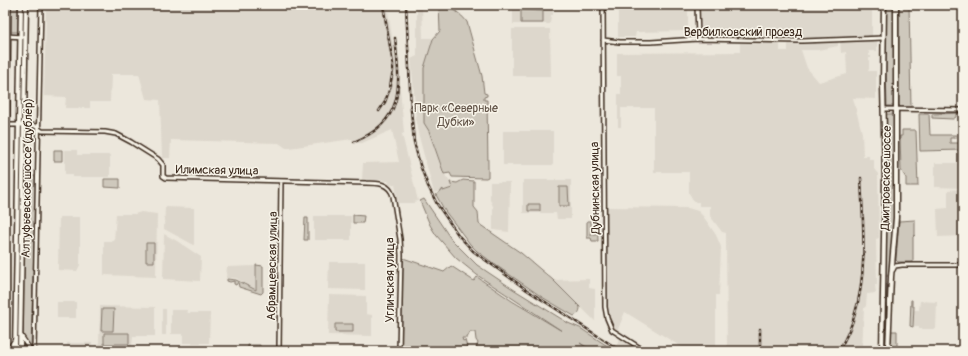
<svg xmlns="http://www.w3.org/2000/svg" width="968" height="356" font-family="Pangolin,sans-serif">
  <rect width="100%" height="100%" fill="#ece7dc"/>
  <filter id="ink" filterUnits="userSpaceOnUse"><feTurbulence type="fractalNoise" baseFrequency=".025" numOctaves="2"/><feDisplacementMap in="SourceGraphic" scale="8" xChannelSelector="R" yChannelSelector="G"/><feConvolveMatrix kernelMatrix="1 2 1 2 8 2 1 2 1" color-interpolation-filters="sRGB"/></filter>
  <g filter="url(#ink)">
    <path fill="#ddd7cc" d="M46,5H387L400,88L404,133L402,134L418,201L414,202V203H398L395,184L390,185L388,181H384L383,180H362L363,163L399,162L392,130L362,143H353L352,139L289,148H286L279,143L171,140L170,158H162L160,100L146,99L139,74H111L110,102H90V108H65L66,97L44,96Z
      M417,5H422L423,38H431L433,39L424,68V123L429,131L442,171L450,182L452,188L434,193L417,129L411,59L417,56Z
      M513,5H553V15H551L550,24H513Z
      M618,5H688V31L636,32L635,37H618Z
      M700,5H872V36L847,37L843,36L802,39L801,37H702Z
      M512,29H550L551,76H512Z
      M877,39V51H868L869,52V56H871V58H869V69L868,71H876V99L853,98L862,133L863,156H869V159H874V169L878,174L879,238L876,239L877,285H875L876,293L867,294L866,306L864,308L862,351H727L726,233L722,232L710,216V206H699V202H695L693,200L689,193V172H654V108H621V127H618V94H621V76H617V53L740,52V43L780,41V51H788V45L789,43L838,42V46L818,50H801L807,68L819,82L847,74L846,52L841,53L840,40Z
      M503,131H553V165H503Z
      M65,150H77V155H110V177H73V174H65Z
      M935,163H963V188L935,187Z
      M523,180H571V219H557L556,213H523Z
      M490,182H510L509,232L493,230V206L490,200Z
      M963,189V236L938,237L937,209L948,208V190Z
      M165,207L194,208V245L164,229Z
      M607,207L688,208L698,211L703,216L716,235L721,247L719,295H716V351H688L625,312L618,329L613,328L607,303Z
      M141,212L157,214L156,277L104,275V241H114L116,214H135Z
      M314,216H351V240H314Z
      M59,217H80V265L77,271L58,270Z
      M164,234L177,241L201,257L200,281L163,279Z
      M329,262H365V290L328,289Z
      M255,266V290L236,278H226L227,267Z
      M589,279V288L595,289V321L553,280Z
      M329,295L366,296V314L372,315V336L328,335Z
      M920,301L937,302L936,329H919V326H914V310H919Z
      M57,302H76V318H57Z
      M100,306L155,307V336H133L132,346H99Z
      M162,309H166V335H162Z
      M171,310H187L188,313H210L209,343H183V334H171Z
      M620,339L639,351H623L616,346Z
      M67,343H92V351H61V347H67Z"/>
    <path fill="#cec8bc" stroke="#84796d" d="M10,5H18V32H10Z
      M439,5C450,5 461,14 467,22L482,76L484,93L487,94V96L484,97V100H487L488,166V177L486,178L452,177L450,173L444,174L429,131L424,123V68L433,39L440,31Z
      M886,5H894L895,16L894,106H887L886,71Z
      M899,5H909L911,107H901L899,105Z
      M521,10L543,11V23H521Z
      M963,113L956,114V117L953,119L932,118V114Z
      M886,114H894V209L889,276H885L888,164Z
      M919,114H929L930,135H956V138H950V143H963V150L920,151Z
      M26,128L36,131V140H26Z
      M902,130H914L916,131L918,186H906V178L901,170L900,136H902Z
      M54,150H62V161H54Z
      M25,176H36L31,348L23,337Z
      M104,179H120V188L104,187Z
      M463,180L474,181V207L478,212L479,224L521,253L553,280L580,307C580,312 578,314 574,316L542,297L497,266L477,251L470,244L445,211L436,195L443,189V191L452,188L450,182L457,183Z
      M559,187H568L569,206H559Z
      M424,199L451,239L477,265L513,289L568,323L580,328L615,351C599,351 594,352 580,343L590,351H481L476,348L478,343L476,340L475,332H470L467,338H462L463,341L465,340L468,351H455L454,349L452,351H401L403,258L444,272L451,266L474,281L477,277L512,301L562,331L477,275L456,258L436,235L430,225L420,201Z
      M528,204H540V211H528Z
      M353,215L364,216L363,223H353Z
      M595,217H597L598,241H592L591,238H587V221H591V235H595Z
      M305,218H308V240H304Z
      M915,220V235L913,237V262H898L896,260L899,221Z
      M146,243H154V262H146Z
      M256,265L263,266V292L261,294L239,287L238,282L236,285L234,284V281L230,282L227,281V279L236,280L256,290Z
      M886,284L887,285L886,351H883Z
      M911,300H912V306H914L913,327L910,326Z
      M102,309H114L113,331H101Z
      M335,324H353V332H335Z
      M891,331H897V346L895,347V351H890Z
      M104,333H129V344H104Z
      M248,345H260V351H248Z"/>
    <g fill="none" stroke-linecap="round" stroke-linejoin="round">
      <defs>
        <path id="tertiary" d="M603,5L605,307L607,318L612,330L645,351
          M697,5L698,39
          M5,36L25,37
          M603,40L620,42H651L698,39L802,41L884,38
          M884,109L963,110
          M5,125H31L35,126L42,131L105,132L116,134L131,142L158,159L163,165V176L166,178L366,183C378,183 389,183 393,196L400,239L401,255L399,351
          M893,270L895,266L902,265H963
          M34,351L41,5
          M279,351L281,181"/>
        <path id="secondary" d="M5,309L9,5
          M21,336L31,351
          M7,351L15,340"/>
        <path id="primary" d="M15,351L21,5
          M20,351L26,5
          M882,351L885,180L883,84L884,5
          M888,351L891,277L896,218V5"/>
      </defs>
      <use href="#tertiary" stroke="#3b2a1e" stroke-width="6"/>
      <use href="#secondary" stroke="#3b2a1e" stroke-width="6"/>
      <use href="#primary" stroke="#3b2a1e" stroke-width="7"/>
      <use href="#tertiary" stroke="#f7f3e8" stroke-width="3"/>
      <use href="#secondary" stroke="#f7f3e8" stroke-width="3.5"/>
      <use href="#primary" stroke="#f7f3e8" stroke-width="4"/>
      <defs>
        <path id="rail" d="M383,5L393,64V71L389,91
          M406,5L411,110L414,142L420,165L428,186L437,204L459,236L473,251L527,290L621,351
          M379,111L385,102L391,85
          M354,142C406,121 400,85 395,38
          M760,329V351
          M839,351C844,340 851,329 854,317C868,273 863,224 861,178"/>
      </defs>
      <use href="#rail" stroke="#3b2a1e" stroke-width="2.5"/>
      <use href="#rail" stroke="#f7f3e8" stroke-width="1" stroke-dasharray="3" stroke-linecap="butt"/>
    </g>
  </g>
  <g text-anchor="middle" stroke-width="3" stroke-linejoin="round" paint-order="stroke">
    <g font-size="12" fill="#3b2a1e" stroke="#f7f3e8">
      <text x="743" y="36">Вербилковский проезд</text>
      <text transform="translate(217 170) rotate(1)" y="4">Илимская улица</text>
      <text transform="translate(27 178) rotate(-89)" y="4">Алтуфьевское шоссе (дублёр)</text>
      <text transform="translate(886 178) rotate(-89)" y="4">Дмитровское шоссе</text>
      <text transform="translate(595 188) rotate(-91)" y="4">Дубнинская улица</text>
      <text transform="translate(272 266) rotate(-89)" y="4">Абрамцевская улица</text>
      <text transform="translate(390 280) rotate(-90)" y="4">Угличская улица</text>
    </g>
    <g font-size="12" fill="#605246" stroke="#f7f3e8">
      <text x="456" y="112">Парк «Северные<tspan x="456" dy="14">Дубки»</tspan></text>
    </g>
  </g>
  <rect width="968" height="356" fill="none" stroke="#f7f3e8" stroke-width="20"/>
  <rect x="10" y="10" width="948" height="336" fill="none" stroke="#3b2a1e" stroke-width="1.5" filter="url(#ink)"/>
</svg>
